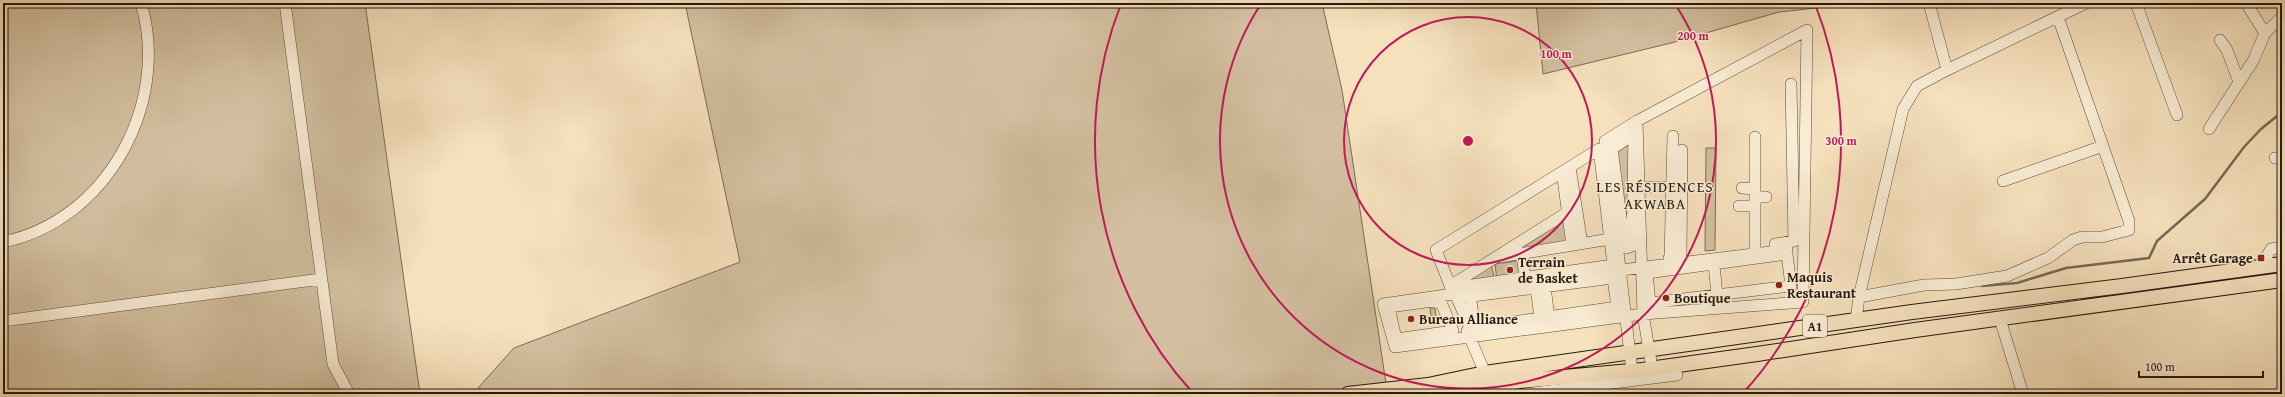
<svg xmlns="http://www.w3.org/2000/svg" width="2285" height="397" font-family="'Gentium Book Plus',serif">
  <rect width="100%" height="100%" fill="#f6e1bd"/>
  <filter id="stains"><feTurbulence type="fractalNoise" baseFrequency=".005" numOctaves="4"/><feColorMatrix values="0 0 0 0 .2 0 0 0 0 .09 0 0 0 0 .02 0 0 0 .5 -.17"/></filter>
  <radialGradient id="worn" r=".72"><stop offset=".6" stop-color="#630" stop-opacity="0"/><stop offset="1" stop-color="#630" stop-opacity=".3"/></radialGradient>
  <path fill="#d3bfa0" stroke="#7c6b58" d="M3,3H365L420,394H3Z
    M685,3H1322L1342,90L1387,390L1349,394H482L478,388L514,348L740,262Z
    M1536,3H1863L1779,12L1671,43L1543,74Z
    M1632,138L1631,229L1626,230L1615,148Z
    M1706,148H1716L1715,250L1705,251Z
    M1566,217L1571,244L1512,253Z
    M1522,260L1525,276L1497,281L1495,264Z
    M1491,264L1495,281L1461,286Z
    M1430,308H1435L1437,324H1432Z"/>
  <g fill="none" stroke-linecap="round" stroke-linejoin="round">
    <path stroke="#786754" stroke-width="2.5" d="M1982,286L2017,283L2066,268L2149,258L2157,241L2205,199L2244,147L2261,129L2282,112"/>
    <defs>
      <path id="minor" d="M285,3L333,364L349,394
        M2136,3L2177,115
        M2246,3L2265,33L2282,17
        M2220,40L2227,50L2239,82
        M1947,70L2086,3
        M1637,121L1807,30L1803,302L1643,314L1395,347L1383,304L1621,270L1787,250
        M2209,129L2253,61L2265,33
        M1634,134L1632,246L1627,248L1625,247L1612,149Z
        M1599,149L1613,265L1451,288L1436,250Z
        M2275,158L2282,159
        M1570,167L1582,244
        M1571,174L1563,179L1572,245
        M2003,181L2103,146
        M1644,187H1673
        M1742,188L1755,189
        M1755,197H1766
        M1739,206H1755
        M3,242C107,221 171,103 141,3
        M1775,244L1794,241L1791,84
        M1755,247V137
        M1522,253L1525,278
        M1787,254L1791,286L1650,303L1647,273Z
        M1500,257L1610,239
        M1669,258L1681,257L1682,150
        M1670,258L1673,136
        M1714,264L1717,295
        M2268,266L2267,256L2271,249L2282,247
        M1613,278L1617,307L1470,328L1457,298Z
        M1450,286L1568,212
        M1545,287L1549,317
        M1536,288L1540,318
        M1470,296L1475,327
        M1859,297L1924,285L1956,284L2007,276L2048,258L2073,240L2082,237H2102L2129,230V221L2058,17
        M1440,300L1453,331L1396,339L1389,307Z
        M2000,319L2023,394
        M1856,320L1859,297L1903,109L1917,86L1947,70L1929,3
        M3,321L321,279
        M1467,331L1485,373
        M1632,371L1605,141L1637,121L1643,314L1652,368
        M1525,394L1677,375"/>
      <path id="major" d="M1348,394L1428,385L1485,373L1912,312L2122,286L2282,264
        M1439,394L1520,381L1642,370L1757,354L1915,330L2282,280"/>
    </defs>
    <use href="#minor" stroke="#5a4a3b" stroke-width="12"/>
    <use href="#major" stroke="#261710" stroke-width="16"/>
    <use href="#minor" stroke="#f9ecd4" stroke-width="11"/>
    <use href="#major" stroke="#f6e1bd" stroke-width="14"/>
  </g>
  <g fill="none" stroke="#c2185b" stroke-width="2">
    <circle cx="1468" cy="141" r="124"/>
    <path d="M1675 4A248 248 0 1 1 1261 4"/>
    <path d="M1193 393A373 373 0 0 1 1121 4M1815 4A373 373 0 0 1 1743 393"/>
  </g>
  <g fill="#8f2418" stroke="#f9ecd4" stroke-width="1.5">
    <rect x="2257" y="254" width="8" height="8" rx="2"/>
    <circle cx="1510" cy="270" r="4"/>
    <circle cx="1779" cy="285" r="4"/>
    <circle cx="1666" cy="298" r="4"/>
    <circle cx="1411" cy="319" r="4"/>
  </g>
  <g text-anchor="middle" stroke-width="3" stroke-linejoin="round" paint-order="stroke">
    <rect fill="#f9ecd4" stroke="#65574b" stroke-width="1" x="1803" y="315" width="24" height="22" rx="3"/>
    <g font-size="13" font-weight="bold" fill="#261710">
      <text x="1815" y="331">A1</text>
    </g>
    <g font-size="14" font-weight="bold" fill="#261710" stroke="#f9ecd4" text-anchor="start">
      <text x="2253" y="263" text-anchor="end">Arrêt Garage</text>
      <text x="1518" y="267">Terrain<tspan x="1518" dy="16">de Basket</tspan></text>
      <text x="1787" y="282">Maquis<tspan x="1787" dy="16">Restaurant</tspan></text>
      <text x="1674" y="303">Boutique</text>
      <text x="1419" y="324">Bureau Alliance</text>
    </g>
    <g font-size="15" letter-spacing="1" fill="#261710" stroke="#f9ecd4">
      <text x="1655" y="192">LES RÉSIDENCES<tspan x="1655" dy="17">AKWABA</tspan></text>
    </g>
  </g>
  <circle cx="1468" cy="141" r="6" fill="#c2185b" stroke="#f9ecd4" stroke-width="2"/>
  <g font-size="12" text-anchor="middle" font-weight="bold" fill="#c2185b" stroke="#f9ecd4" stroke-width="3" stroke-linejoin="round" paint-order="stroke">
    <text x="1693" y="40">200 m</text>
    <text x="1556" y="58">100 m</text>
    <text x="1841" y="145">300 m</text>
  </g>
  <rect width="2285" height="397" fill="none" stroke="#f6e1bd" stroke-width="16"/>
  <rect x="4" y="4" width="2277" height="389" fill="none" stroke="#261710" stroke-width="2"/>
  <rect x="8" y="8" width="2269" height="381" fill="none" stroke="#261710"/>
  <path d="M2139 371v6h124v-6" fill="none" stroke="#261710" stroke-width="2"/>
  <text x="2145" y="371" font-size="12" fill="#261710" stroke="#f9ecd4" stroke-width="3" paint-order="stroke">100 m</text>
  <rect width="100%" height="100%" filter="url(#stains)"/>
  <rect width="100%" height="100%" fill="url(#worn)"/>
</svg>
